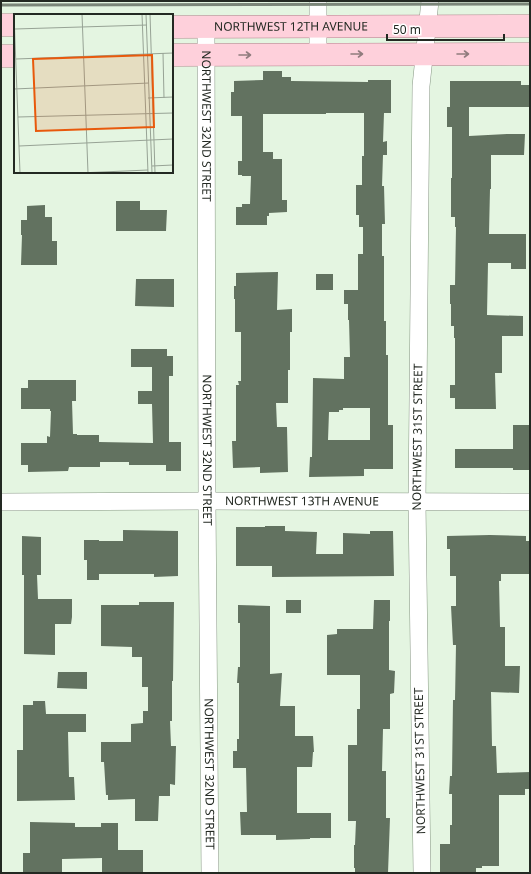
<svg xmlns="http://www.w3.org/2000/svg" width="531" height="874" font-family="'Noto Sans',sans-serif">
  <rect width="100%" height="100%" fill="#e4f5e1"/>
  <path fill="#627260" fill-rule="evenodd" d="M263,71H282V77H291V81L368,82V80H391V113H384L383,142L387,141V155H383L382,186H384L385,224H382V256H384V321H386V355H388V425H393V469H364V476L309,477L310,457H312L313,378L344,379V357H350L349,320H348V304H344V290H358V254H363V227H359V215H356V185H362V156H364V113H326V114H263V152H273V159H282V200H287V212L269,213V216H267V225H236V207H242V204H250L251,176H242V175H238V161H242V116H231V92H234V81L263,80ZM343,408H370V440H328L329,412H339V410H343Z
    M450,81H521V85H530V107H469V136L507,134H525L524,155H491V189H490L489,234H526V269H511V263H488L487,315L523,316V336H502V373H495L496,409H455V398H450V385H455V338H454V326H451V304H450V285H455L456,227H455V217H451V178H452V127H447V107H450Z
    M116,201H140V210H167L166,231H116Z
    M45,205V217H52V241H57V265H21L22,235H21V220H27V206Z
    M278,272L277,310L292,309V332H290V370H288V403H276L277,427H287L288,472L260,473V467L233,468L232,441H236V385H239L238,381H241V332H235V299H234V286H236V273Z
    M316,274H333V290H316Z
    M136,279H174V307L135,306Z
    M131,349H167V356H173V376H169V442H181V471H166V465H129V462H100V467H69L68,471L28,472V465H21V443H47V436L50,437L51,411H50V409H21V388H28V380H76V401H72L73,434H77V435H99V442L153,443L152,404H138V391H152V367H131Z
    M513,425H530V470H513V468H455V449H513Z
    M265,526H285V531L317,532L316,554H343V533L370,534V531H393L394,576L272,577V566H236V527H265Z
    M123,530L178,531V576L154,577V574H99V580H87V560H84V540H99V541H123Z
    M490,535L526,536V541H530V574H501V581H499L500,627H505V666H520L519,693L491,692L492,746H496L497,773L530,772V789H525V795H499V866H482V868H476V873H440V844H450V825H452V794H449L450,776H452L453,700H455L456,645H453L451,606H456V576H450V549H447V536Z
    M22,536L41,537V575H37L38,599H72V617L71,624H55V655L24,654V575H22Z
    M286,600H301V613H286Z
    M374,600H390V621H389V670L395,671L394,693L390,694V729H383L382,771H386V818H390L388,873H355V868H354V845H355L356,821H348V745H357V709H360V675H327V635L337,634V629H373Z
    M139,602H174L173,681H172V721H170L171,746H176L175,785L170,784V796H159L158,821H135V799L108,800V795H106L104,762H101V742H131V724L143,723V711H148V687H142V657H132V647L101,646V605H139Z
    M238,605L270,606V674L282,673L280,706H295V736H313L314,752H313L312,767H297V813H331V838H310V839L276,840V835H241L240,812H247L246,768H233V751H237V739H239V683H237L238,667H240V623H238Z
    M58,672H87V689L57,688Z
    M33,701H45L46,714H86V732H68L69,777H74L75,800L17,801V750H23V705H33Z
    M30,822L75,823V827H101V823H118V850H143V873H102V858L62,859V872H23V853H30Z"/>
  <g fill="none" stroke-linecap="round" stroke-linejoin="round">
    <defs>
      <g id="minor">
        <path id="s1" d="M206,27L207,501L210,873"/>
        <path d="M318,54V1"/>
        <path id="s2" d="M1,502L207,501L530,502"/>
        <path id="s3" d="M422,873L417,502L421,86L430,1"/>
      </g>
      <g id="major">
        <path d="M1,25H15"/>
        <path id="s4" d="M172,27L530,26"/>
        <path d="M172,55L530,54"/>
        <path d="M1,56H15"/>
      </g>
    </defs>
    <use href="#minor" stroke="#869683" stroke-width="18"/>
    <use href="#major" stroke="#b1818b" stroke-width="23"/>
    <use href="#minor" stroke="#fff" stroke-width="17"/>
    <use href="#major" stroke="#fed0db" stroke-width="22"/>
    <path stroke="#7b8679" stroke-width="3" d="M1,5L530,4"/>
  </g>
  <defs><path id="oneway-shaft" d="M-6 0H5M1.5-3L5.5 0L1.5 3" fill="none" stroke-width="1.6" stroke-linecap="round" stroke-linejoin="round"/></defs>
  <g stroke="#907c7e">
    <use href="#oneway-shaft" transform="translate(357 54)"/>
    <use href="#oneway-shaft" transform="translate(463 54)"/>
    <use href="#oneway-shaft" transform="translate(245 55)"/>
  </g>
  <g text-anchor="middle" stroke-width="4" stroke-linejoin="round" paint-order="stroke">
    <g font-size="12" fill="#232922" stroke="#fff">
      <text dy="4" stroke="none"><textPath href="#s4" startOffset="119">NORTHWEST 12TH AVENUE</textPath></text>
      <text dy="4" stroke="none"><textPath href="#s1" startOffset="99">NORTHWEST 32ND STREET</textPath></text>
      <text dy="4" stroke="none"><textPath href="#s3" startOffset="436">NORTHWEST 31ST STREET</textPath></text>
      <text dy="4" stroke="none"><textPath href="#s1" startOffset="423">NORTHWEST 32ND STREET</textPath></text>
      <text dy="4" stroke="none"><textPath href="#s2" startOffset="301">NORTHWEST 13TH AVENUE</textPath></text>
      <text transform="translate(420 761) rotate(-91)" y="4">NORTHWEST 31ST STREET</text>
      <text dy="4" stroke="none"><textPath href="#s1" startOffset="747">NORTHWEST 32ND STREET</textPath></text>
    </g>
  </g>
  <g transform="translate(14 14)">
    <rect width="159" height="159" fill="#e4f5e1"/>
    <path fill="none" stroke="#97a395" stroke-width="1" d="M0,0L6,159M68,0L74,159M128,0L134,159M132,0L138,159M136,0L141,159M1,15L133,11M149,39L150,84M2,45L159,39M0,75L135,69M134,84L159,83M4,103L159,99M5,132L159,125M138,152L159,151M65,159L134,156"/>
    <path fill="#e8590c" fill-opacity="0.15" stroke="#e8590c" stroke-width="2" d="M138,41L140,113L22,117L19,45Z"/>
    <rect width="159" height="159" fill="none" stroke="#232922" stroke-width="2"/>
  </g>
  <rect width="531" height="874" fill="none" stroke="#232922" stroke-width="4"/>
  <path d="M387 34v6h117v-6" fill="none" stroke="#232922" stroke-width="2"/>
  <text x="393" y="34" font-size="12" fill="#232922" stroke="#ffffff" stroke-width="3" paint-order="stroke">50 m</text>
</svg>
